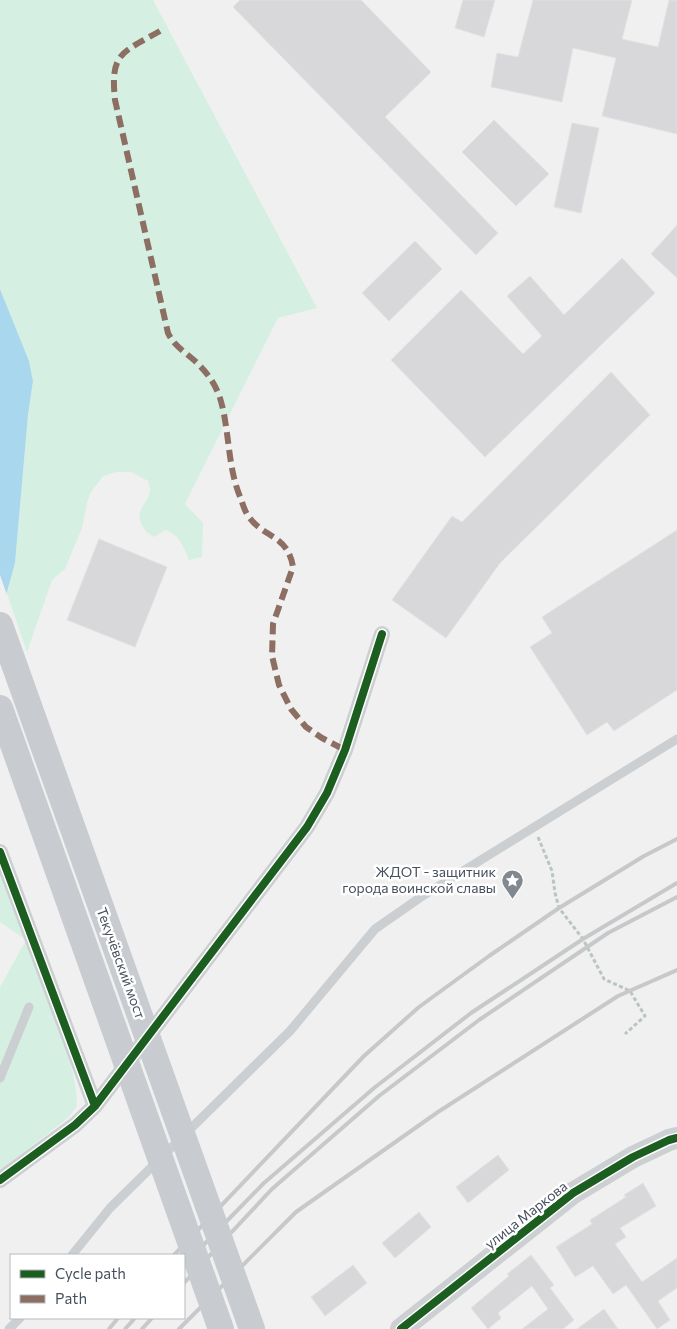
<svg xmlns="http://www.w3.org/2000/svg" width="677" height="1329" font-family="Commissioner,sans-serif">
  <rect width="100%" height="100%" fill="#f1f0f0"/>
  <path fill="#d5f0e2" d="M0,0H153L317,308L278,318L185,504L203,523L202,557L189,560C183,546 180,535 165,530L154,537C147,533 144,530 141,523C135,509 150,502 150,489C150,488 148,482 148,481L131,472H116L103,476L91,492L87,503L82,528L65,569L52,580L27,652L7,594L15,563L28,415L33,381L29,361L0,289Z
    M0,873C17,916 33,959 49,1003C61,1036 77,1071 77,1106L69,1117L0,1171V987L26,940L0,922Z"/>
  <path fill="#a9d8ee" d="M0,289L29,361L33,381L28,415L15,563L0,618Z"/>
  <path fill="#f1f0f0" d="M0,575L8,598L2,619L0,620Z"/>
  <path fill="#d8d8db" stroke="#e2e2e3" d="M240,0H361L431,72L385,117L498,233L476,255L233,7Z
    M463,0H495L484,37L455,28Z
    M533,0H632L622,39L658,47L669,0H677V134L602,116L616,58L573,48L562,102L491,87L497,53L518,57Z
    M494,120L549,174L516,206L462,152Z
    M572,123L599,128L581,213L554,207Z
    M677,225V278L651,254Z
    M415,241L442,269L389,321L362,293Z
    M622,258L655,293L485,457L391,360L461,290L523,354L542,336L507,296L530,276L564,315Z
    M611,372L650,415L500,563L446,638L392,600L452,516L462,522Z
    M677,530V690L614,731L607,722L587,735L530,647L552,633L542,617Z
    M99,539L167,567L135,647L67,620Z
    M498,1155L509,1170L468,1203L456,1187Z
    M643,1183L656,1206L620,1228L626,1237L615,1244L642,1282L677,1258V1288L658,1301L670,1320L657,1329L626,1285L613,1294L593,1266L575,1277L556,1247L592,1224L590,1220L626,1197L624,1195Z
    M419,1212L431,1227L395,1258L382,1243Z
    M531,1255L554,1285L550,1288L574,1320L563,1329H522L548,1309L532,1286L498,1313L501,1318L488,1329L471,1308L509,1276L507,1274Z
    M353,1265L367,1283L325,1316L311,1297Z
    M604,1309L618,1329H577Z"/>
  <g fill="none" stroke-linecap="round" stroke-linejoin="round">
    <path stroke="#b9c5c3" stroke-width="3" stroke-dasharray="4 2.5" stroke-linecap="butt" d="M538,837L552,871L555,893L559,908L583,939L604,979L630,991L645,1016L625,1034"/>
    <path stroke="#cccfd1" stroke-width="9" d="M0,1078L29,1007
      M72,1255L110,1208L290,1031L375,929L421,897L677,739
      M9,1329L20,1318"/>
    <path stroke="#cccfd1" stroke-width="16" d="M0,852L95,1106
      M0,1180L75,1125L95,1106L307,827L327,793L345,750L382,634"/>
    <path stroke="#cdd0d3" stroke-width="22" d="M401,1329L573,1193L633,1157L669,1140L677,1138"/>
    <path stroke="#c6c8ca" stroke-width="4" d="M174,1255L364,1056L419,1007L489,956L559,908L644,856L677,839
      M184,1265L264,1183L374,1088L471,1013L583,939L677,883
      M184,1283L272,1189L379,1096L479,1020L608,933L677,897
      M109,1329L118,1318
      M125,1329L135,1318
      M142,1329L152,1318
      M179,1329L296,1212L438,1112L618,996L677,970"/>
    <path stroke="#c8cbcf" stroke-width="26" d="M0,625L252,1329
      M0,708L221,1329"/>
    <path stroke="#8d6e63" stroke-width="6" stroke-dasharray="12 6" stroke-linecap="butt" d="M160,31C122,53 110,52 115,100L168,333C175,348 189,354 200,366C209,375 216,386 220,398C230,431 227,467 241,499C243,505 245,512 249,517C264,538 288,535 293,567L273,624L272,656L279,685L291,709L306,727L322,738L345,750"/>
    <defs>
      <path id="cycleway" d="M0,852L95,1106
        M0,1180L75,1125L95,1106L307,827L327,793L345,750L382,634
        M401,1329L573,1193L633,1157L669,1140L677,1138"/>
    </defs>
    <use href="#cycleway" stroke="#fff" stroke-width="11"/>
    <use href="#cycleway" stroke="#1b5e20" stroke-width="8"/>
  </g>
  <defs>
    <symbol id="sight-pin" viewBox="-11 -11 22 30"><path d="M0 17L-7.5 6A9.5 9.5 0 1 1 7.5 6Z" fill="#828890" stroke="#fff"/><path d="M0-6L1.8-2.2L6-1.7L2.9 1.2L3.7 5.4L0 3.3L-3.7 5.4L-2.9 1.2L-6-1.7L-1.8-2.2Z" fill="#fff"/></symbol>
  </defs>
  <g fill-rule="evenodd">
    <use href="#sight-pin" x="500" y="868" width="25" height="34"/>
  </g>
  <g text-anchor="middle" stroke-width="5" stroke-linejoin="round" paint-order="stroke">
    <g font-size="14" fill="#47505d" stroke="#fff" text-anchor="end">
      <text x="496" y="877">ЖДОТ - защитник<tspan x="496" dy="16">города воинской славы</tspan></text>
    </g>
    <g font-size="14" fill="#47505d" stroke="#fff">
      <text transform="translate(121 963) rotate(70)" y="5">Текучёвский мост</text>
      <text transform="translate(526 1215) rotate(-38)" y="5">улица Маркова</text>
    </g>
  </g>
  <rect x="10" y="1254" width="175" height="65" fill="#ffffff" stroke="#b5b9be"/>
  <rect x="20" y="1270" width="25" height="8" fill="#1b5e20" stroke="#b5b9be"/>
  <text x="55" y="1279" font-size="15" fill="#47505d">Cycle path</text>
  <rect x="20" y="1295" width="25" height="8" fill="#8d6e63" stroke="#b5b9be"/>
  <text x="55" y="1304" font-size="15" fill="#47505d">Path</text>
</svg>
